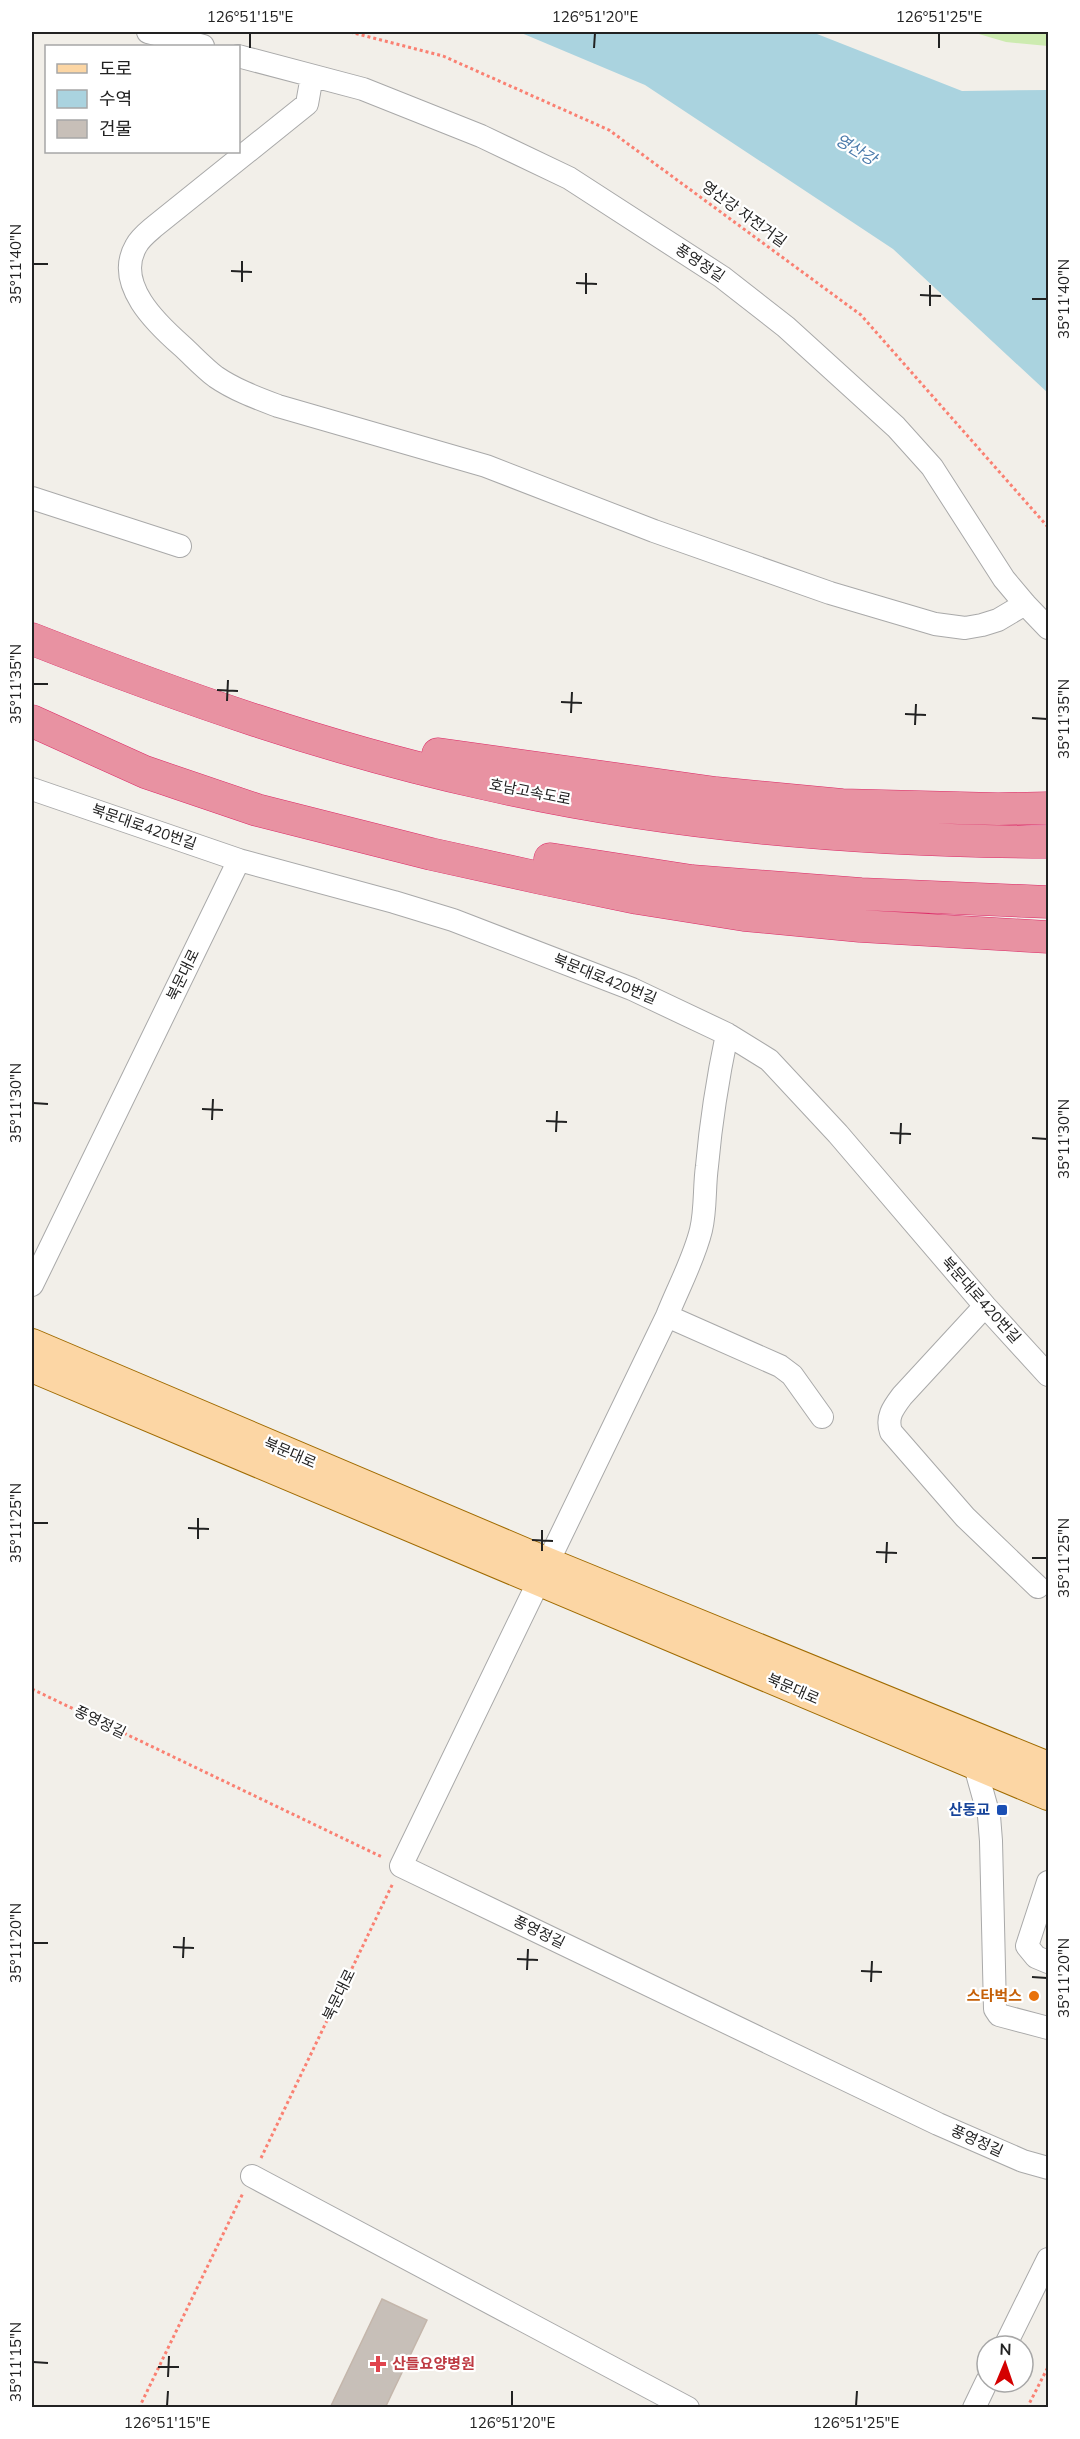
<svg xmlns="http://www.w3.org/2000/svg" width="1080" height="2439" font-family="Mulish,'Noto Sans KR',sans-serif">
  <rect width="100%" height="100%" fill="#f2efe9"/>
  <path fill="#cdebb0" d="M972,32H1048V46L1006,42Z"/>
  <path fill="#aad3df" d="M519,32H812L962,91L1048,90V393L893,249L645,85Z"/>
  <path fill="#c7bfb8" stroke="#c4b6ab" stroke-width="1.5" d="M382,2299L427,2320L385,2408H330Z"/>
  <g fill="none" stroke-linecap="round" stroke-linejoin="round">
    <defs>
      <path id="minor" d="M148,32L203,46
        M238,56L363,89L481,136L569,178L722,277L786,327L896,427L932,467L1004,579L1025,604L1048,628
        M312,76L307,104L155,226C148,232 140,238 136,246C114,284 157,324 182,346C193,356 204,368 216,377C235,390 257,398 278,406L486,466L654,531L830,593L935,624L965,628L982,625L998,620L1025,604
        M32,498L180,546
        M32,789L239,860L394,902L453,920L632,989L727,1034L769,1060L838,1134L985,1306L1048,1375
        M727,1034C718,1077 711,1121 707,1166C704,1187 706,1209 701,1230C694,1259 678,1288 667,1316L401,1866L938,2124L1023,2161L1048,2168
        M32,1285L239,860
        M985,1306L902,1396C893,1408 886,1417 891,1432L965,1517L1038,1587
        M667,1316L780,1366L792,1375L822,1417
        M975,1766L989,1816L991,1841L995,2009L999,2015L1048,2028
        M1048,1882L1027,1946L1036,1957L1048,1962
        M252,2176L688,2408
        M1005,2346L1048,2259
        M974,2408L987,2381"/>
      <path id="major" d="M32,1343L548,1562L1048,1766
        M32,1368L1048,1796"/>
      <path id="highway" d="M32,639C180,697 330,750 486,784C670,826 860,841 1048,842
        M32,721L145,772L257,810L431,854L540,878L637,898L744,915L860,926L1048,937
        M438,754L716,793L842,805L998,809L1048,808
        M550,859L692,881L861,894L1048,902"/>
    </defs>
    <use href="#minor" stroke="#a9a9a9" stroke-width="24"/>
    <use href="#major" stroke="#a06b00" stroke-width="30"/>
    <use href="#highway" stroke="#dc2a67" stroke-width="33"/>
    <path stroke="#fa8072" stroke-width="3" stroke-dasharray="3 3" stroke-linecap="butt" d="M350,32L443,56L609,130L861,315L1048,527
      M32,1689L382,1857
      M261,2158L393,1883
      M139,2408L243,2193
      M1027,2408L1048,2367"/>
    <use href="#minor" stroke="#fff" stroke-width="22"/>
    <use href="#major" stroke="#fcd6a4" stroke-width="28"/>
    <use href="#highway" stroke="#e892a2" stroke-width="32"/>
  </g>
  <path fill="none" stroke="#222" stroke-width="2" d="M250,48V33M594,48L595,33M939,48V33M33,264H48M231,271L252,272M242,282V261M576,283L597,284M586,294V273M920,295L941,296M1032,299H1047M930,306V285M33,684H48M217,690L238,691M227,701L228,680M561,702L582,703M571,713L572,692M905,714L926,715M1032,718L1047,719M915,725L916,704M33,1103L48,1104M202,1109L223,1110M212,1120L213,1099M546,1121L567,1122M556,1132L557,1111M890,1133L911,1134M1032,1138L1047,1139M900,1144L901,1123M33,1523H48M188,1528L209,1529M198,1539V1518M532,1540L553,1541M542,1551V1530M876,1552L897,1553M1032,1558H1047M886,1563L887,1542M33,1943H48M173,1947L194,1948M183,1958L184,1937M517,1959L538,1960M527,1970L528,1949M861,1971L882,1972M1032,1977L1047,1978M871,1982L872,1961M33,2362L48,2363M158,2367H179M168,2377L169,2356M167,2406L168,2391M512,2406V2391M856,2406L857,2391"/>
  <rect fill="#1a4fb4" stroke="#fff" stroke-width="2" x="996" y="1804" width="12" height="12" rx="3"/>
  <circle fill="#e8710a" stroke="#fff" stroke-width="2" cx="1034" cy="1996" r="6"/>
  <path fill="#e0444e" stroke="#fff" stroke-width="2" d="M375 2355h6v6h6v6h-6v6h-6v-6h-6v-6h6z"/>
  <g text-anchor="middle" stroke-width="4.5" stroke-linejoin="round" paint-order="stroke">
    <g font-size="15" fill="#222" stroke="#fff">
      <text transform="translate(744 214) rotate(36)" y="5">영산강 자전거길</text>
      <text transform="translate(700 263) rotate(34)" y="5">풍영정길</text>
      <text transform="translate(530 792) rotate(11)" y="5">호남고속도로</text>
      <text transform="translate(144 827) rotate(19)" y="5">북문대로420번길</text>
      <text transform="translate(183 975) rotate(-64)" y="5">북문대로</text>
      <text transform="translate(605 979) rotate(22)" y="5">북문대로420번길</text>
      <text transform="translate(981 1300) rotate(48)" y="5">북문대로420번길</text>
      <text transform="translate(290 1453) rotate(23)" y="5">북문대로</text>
      <text transform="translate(793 1689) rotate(23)" y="5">북문대로</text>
      <text transform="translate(100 1722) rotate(26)" y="5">풍영정길</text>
      <text transform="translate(539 1932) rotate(26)" y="5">풍영정길</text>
      <text transform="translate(339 1995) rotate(-64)" y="5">북문대로</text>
      <text transform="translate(977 2141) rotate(24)" y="5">풍영정길</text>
    </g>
    <g font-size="15" font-weight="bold" fill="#164399" stroke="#fff" text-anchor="end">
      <text x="990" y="1815">산동교</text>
    </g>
    <g font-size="15" font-weight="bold" fill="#c56008" stroke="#fff" text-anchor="end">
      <text x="1022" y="2001">스타벅스</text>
    </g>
    <g font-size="15" font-weight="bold" fill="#be3a42" stroke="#fff" text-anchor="start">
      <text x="392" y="2369">산들요양병원</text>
    </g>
    <g font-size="16" font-style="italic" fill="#4a7aab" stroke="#fff">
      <text transform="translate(856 149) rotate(31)" y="6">영산강</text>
    </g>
  </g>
  <rect width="1080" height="2439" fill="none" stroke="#ffffff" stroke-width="66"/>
  <rect x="45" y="45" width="195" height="108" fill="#ffffff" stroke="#a7a7a7" stroke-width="1.5"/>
  <rect x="57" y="64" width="30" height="9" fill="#fcd6a4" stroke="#a7a7a7" stroke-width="1.5"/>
  <text x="99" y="75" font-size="18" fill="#222222">도로</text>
  <rect x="57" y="90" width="30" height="18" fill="#aad3df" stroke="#a7a7a7" stroke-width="1.5"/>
  <text x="99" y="105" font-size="18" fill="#222222">수역</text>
  <rect x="57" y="120" width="30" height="18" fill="#c7bfb8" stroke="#a7a7a7" stroke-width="1.5"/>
  <text x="99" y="135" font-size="18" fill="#222222">건물</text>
  <g transform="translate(1005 2364) rotate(2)"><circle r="28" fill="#ffffff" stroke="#a7a7a7" stroke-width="1.5"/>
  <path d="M0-4.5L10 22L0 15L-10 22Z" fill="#d40000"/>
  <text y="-9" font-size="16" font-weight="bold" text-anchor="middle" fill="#222222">N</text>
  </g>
  <rect x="33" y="33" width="1014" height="2373" fill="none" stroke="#222" stroke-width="2"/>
  <g font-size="15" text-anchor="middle" fill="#222">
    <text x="250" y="22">126°51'15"E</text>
    <text x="595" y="22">126°51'20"E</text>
    <text x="939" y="22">126°51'25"E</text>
    <text transform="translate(16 264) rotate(-90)" y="5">35°11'40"N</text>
    <text transform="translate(1064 299) rotate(-90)" y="5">35°11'40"N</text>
    <text transform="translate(16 684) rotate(-90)" y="5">35°11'35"N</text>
    <text transform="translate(1064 719) rotate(-90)" y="5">35°11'35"N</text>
    <text transform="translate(16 1103) rotate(-90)" y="5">35°11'30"N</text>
    <text transform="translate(1064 1139) rotate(-90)" y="5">35°11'30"N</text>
    <text transform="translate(16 1523) rotate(-90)" y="5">35°11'25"N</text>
    <text transform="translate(1064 1558) rotate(-90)" y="5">35°11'25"N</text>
    <text transform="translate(16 1943) rotate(-90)" y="5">35°11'20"N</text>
    <text transform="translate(1064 1978) rotate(-90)" y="5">35°11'20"N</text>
    <text transform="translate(16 2362) rotate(-90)" y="5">35°11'15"N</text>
    <text x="167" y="2428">126°51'15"E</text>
    <text x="512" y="2428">126°51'20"E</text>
    <text x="856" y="2428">126°51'25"E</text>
  </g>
</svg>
